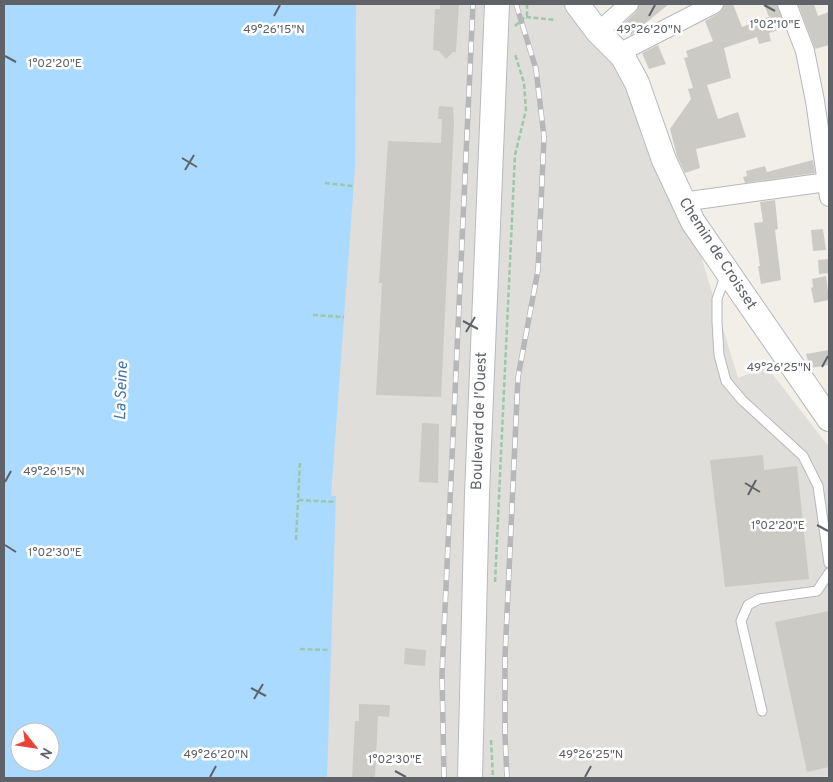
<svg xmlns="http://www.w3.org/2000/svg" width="833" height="782" font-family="Overpass,sans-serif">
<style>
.industrial{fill:#e0deda}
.water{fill:#aadaff;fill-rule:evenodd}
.building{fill:#cccac5}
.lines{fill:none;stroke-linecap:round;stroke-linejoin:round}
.lane-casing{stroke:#b5b8bc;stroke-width:11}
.street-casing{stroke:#b5b8bc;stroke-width:20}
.secondary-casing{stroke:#b6babf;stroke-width:26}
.path{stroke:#9cc7a9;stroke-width:2.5;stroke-dasharray:5 2.5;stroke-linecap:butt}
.lane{stroke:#fff;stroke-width:9}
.street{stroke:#fff;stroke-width:18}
.secondary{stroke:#fff;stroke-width:24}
.rail-casing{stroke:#b6b7b8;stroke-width:5.5}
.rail{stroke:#fff;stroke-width:4;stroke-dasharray:11;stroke-linecap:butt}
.ticks{fill:none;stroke:#5f6368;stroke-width:2}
.labels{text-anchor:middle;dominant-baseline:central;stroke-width:5;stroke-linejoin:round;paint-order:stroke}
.street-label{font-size:15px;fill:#5f6368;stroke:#fff}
.water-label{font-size:16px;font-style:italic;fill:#4174aa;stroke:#fff}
.ticks-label{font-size:12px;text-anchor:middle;fill:#5f6368;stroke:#fff;stroke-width:5;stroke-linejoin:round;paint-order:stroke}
</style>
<rect width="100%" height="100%" fill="#f1efe8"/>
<path class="industrial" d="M313,4H585L664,134L738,378L767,367L829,447V778H288Z"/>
<path class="water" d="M4,4H356L355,168L331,496H336L327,778H4ZM20,732H50V762H20Z"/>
<path class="building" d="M440,4H459L456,52H453L446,59L439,51L433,50L435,9H440Z
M639,4H669L631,35L624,23L636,12Z
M725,4H733L742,27L769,17L764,4H777L785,28L769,33L771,41L759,44L757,37L724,48L731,78L707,85L718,119L738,112L746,137L696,149L700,168L685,173L677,156L670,129L691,99L688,89L693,88L684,58L688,57L686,51L713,41L705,21L719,13Z
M798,4H814L818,16L829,12V45L815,49Z
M658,45L666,64L649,69L642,53Z
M439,106L453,107L454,123L441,397L376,395L382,283H379L388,141L441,143L442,119H438Z
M813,160L815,173L745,183L743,177L747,176L746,171L765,166L767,172Z
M775,200L778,229L775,230L781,280L761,284L758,266H760L754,223L763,222L760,202Z
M823,229L826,250L813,251L811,230Z
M829,259V273L819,274L818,260Z
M826,276L829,300L814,303L811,288L813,287L812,279Z
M829,350V365L810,368L806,354Z
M422,423L439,424L438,483L419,482Z
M763,455L764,470L797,466L809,579L725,587L710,460Z
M829,611V767L807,772L775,622Z
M405,648L426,650L425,666L404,664Z
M359,704L390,705L389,717L378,716L375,778H352L355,721H359Z"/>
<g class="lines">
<g class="lane-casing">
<path id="lane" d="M726,274L717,299V322L719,355L726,381L742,400L803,456L818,486L829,563
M762,711L741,621L748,605L759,599L817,591L829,573"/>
</g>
<g class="street-casing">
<path id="street" d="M787,4L805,51L815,101L829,197
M598,32L629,4
M619,53L714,4
M682,202L827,182"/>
</g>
<g class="secondary-casing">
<path id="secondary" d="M577,4L598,32L623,57L637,83L664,160L693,222L829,419
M470,778L477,494L497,4"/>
</g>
<path class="path" d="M526,17L556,20
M515,26L527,15V4
M325,183L353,186
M313,315L344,317
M300,463L298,500L336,502
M296,540L298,500
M495,582L515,155L526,110L524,83L515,54
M300,649L330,650
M491,740L493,778"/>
<use href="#lane" class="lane"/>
<use href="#street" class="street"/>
<use href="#secondary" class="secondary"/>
<g class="rail-casing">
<path id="rail" d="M444,778L442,674L473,4
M507,778L505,735V657L518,377L538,270L544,137L536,69L516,4"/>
</g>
<use href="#rail" class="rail"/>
</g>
<path class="ticks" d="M764,5L775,11M274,16L280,5M649,16L655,5M5,56L16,62M182,158L197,167M185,170L194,155M463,321L478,329M466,332L475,317M822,367L828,356M5,482L11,471M745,483L760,492M748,495L756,480M817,525L828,531M5,545L16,552M251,688L266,696M254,699L263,684M395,771L406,777M210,777L216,766M585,777L591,766"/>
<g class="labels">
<g class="street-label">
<text transform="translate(717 254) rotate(57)">Chemin de Croisset</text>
<text transform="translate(480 421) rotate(-88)">Boulevard de l'Ouest</text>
</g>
<g class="water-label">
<text transform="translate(122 391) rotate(-88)">La Seine</text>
</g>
</g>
<g class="ticks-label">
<text x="775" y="28">1°02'10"E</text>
<text x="274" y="33">49°26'15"N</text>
<text x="649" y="33">49°26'20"N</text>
<text x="55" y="67">1°02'20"E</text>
<text x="779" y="371">49°26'25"N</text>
<text x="54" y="475">49°26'15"N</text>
<text x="778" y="529">1°02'20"E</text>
<text x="55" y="556">1°02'30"E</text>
<text x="216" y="758">49°26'20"N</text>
<text x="591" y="758">49°26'25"N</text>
<text x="395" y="763">1°02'30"E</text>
</g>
<rect width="833" height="782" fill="none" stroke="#5f6368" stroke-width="10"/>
<g transform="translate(35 747) rotate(120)"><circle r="24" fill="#ffffff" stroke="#bfc1c3"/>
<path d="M0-4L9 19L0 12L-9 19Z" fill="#ea4335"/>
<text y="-8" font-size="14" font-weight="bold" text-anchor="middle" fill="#5f6368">N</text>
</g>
</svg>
